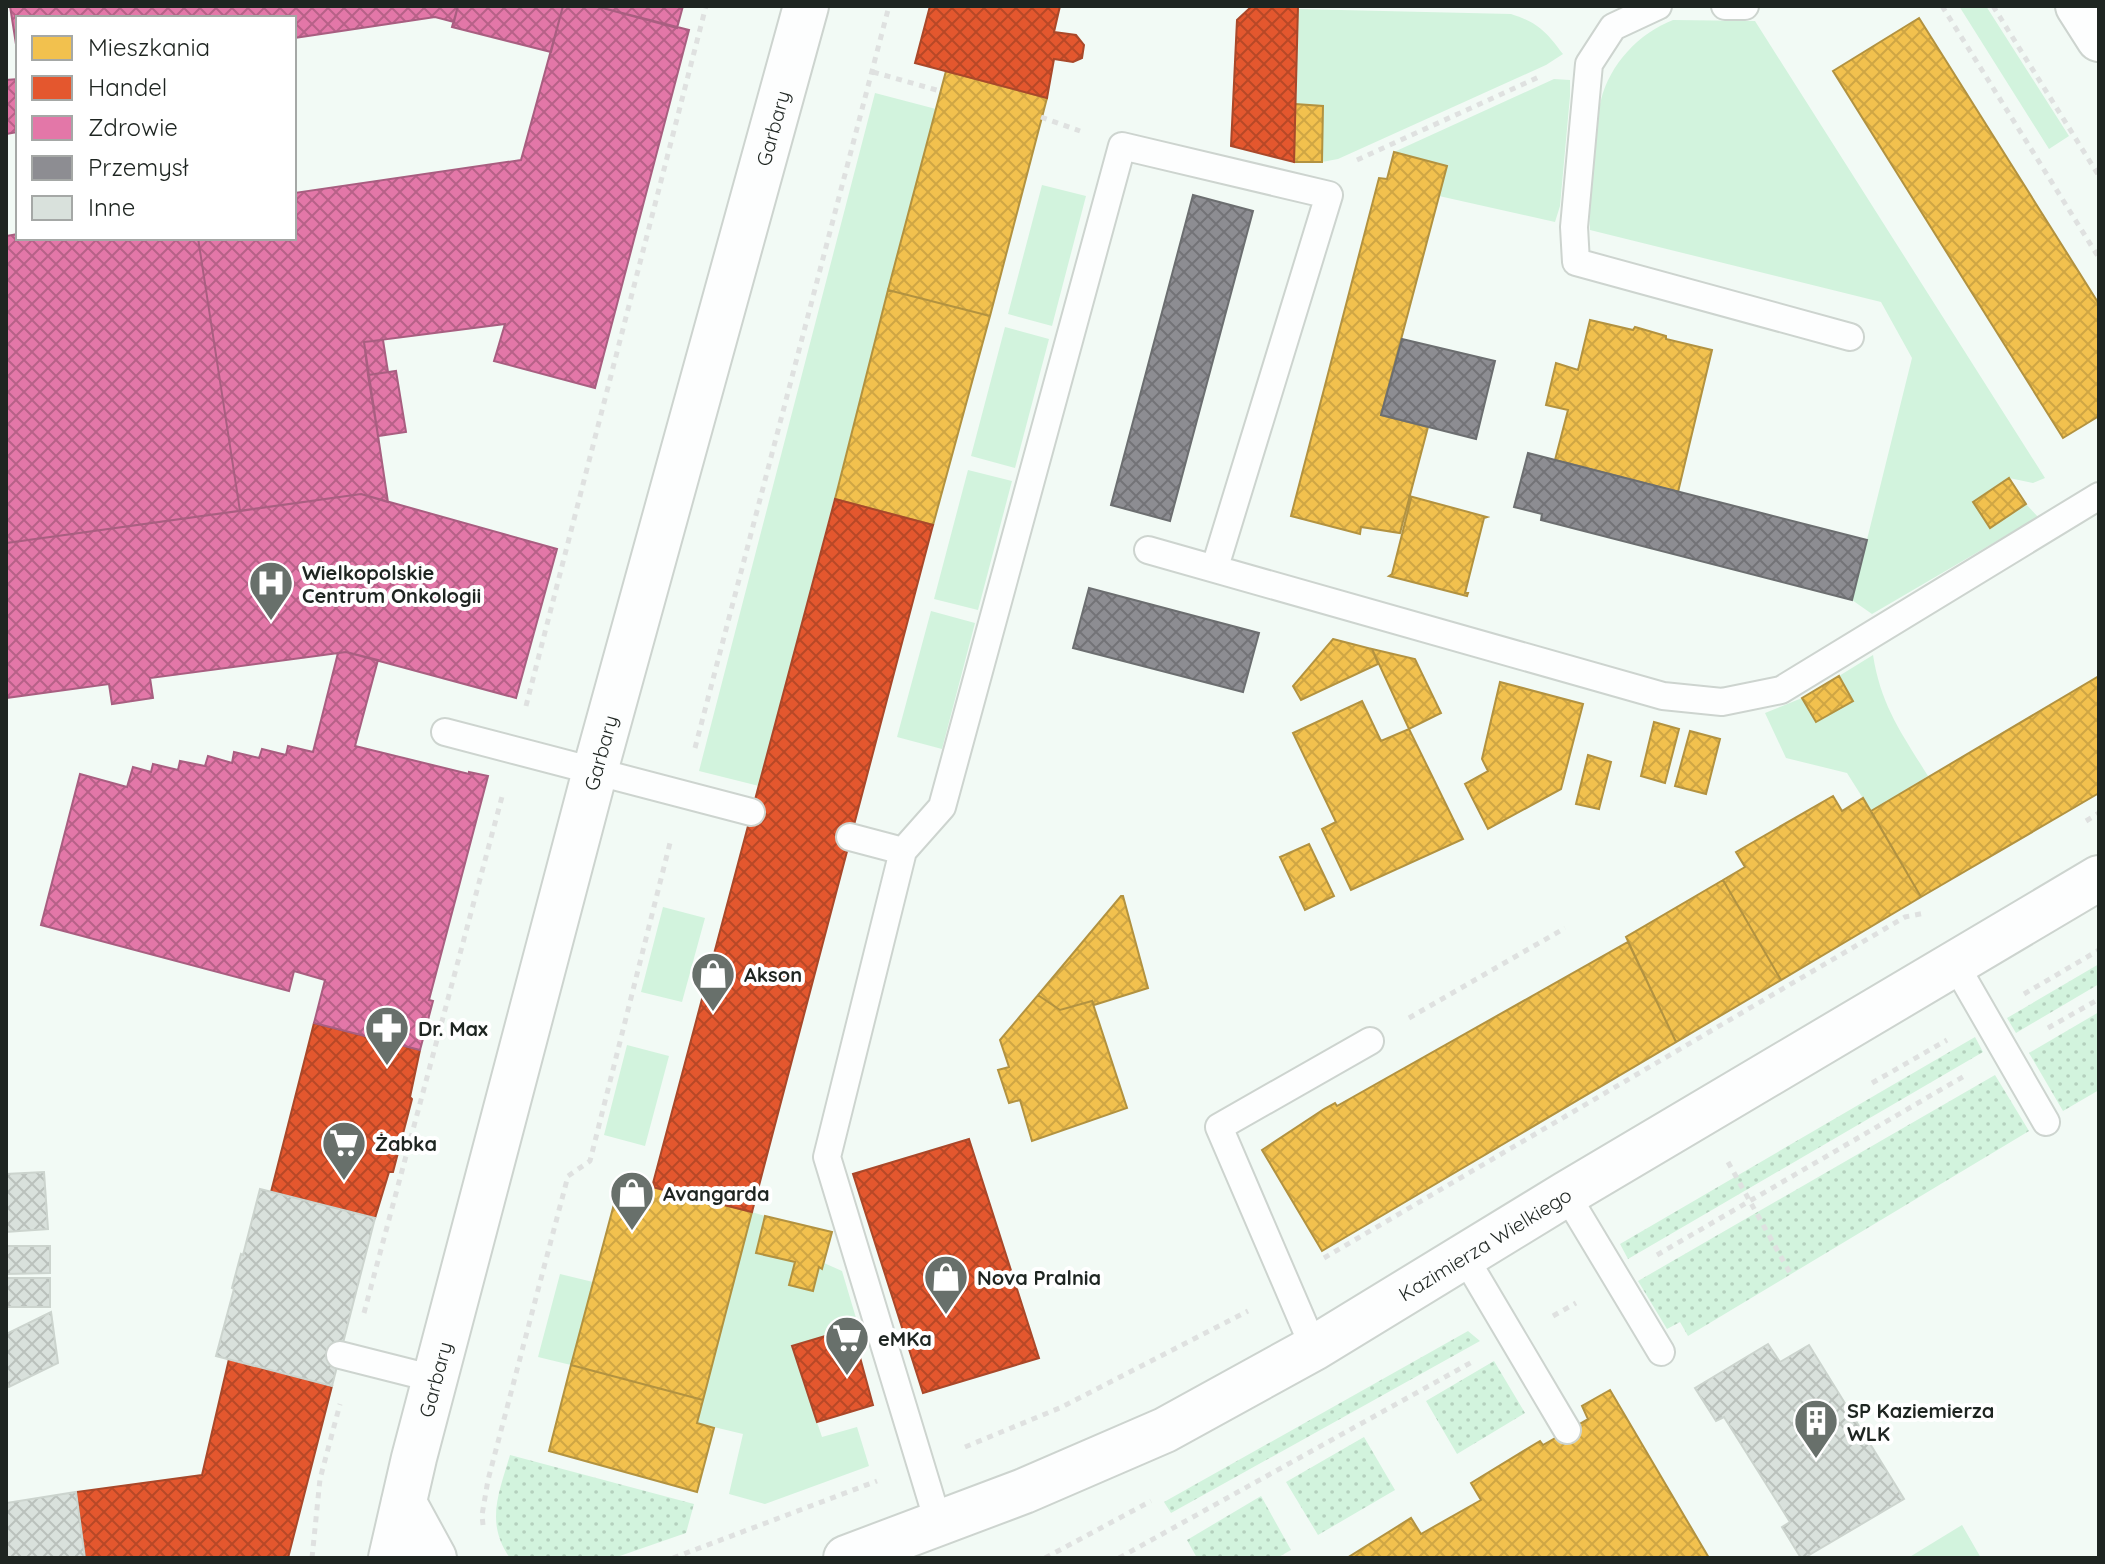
<svg xmlns="http://www.w3.org/2000/svg" width="2105" height="1564" font-family="Quicksand,sans-serif">
<style>
.green{fill:#d2f3dd}
.garden{fill:url(#garden-dots)}
.homes{fill:url(#homes-cross-hatch);stroke:#b29240;stroke-width:2}
.shops{fill:url(#shops-cross-hatch);stroke:#a9482a;stroke-width:2}
.health{fill:url(#health-cross-hatch);stroke:#a85e80;stroke-width:2}
.industry{fill:url(#industry-cross-hatch);stroke:#6c6e70;stroke-width:2}
.building{fill:url(#building-cross-hatch);stroke:#ccd4ce;stroke-width:2}
.lines{fill:none;stroke-linecap:round;stroke-linejoin:round}
.service-casing{stroke:#cdd4cf;stroke-width:30}
.minor-casing{stroke:#cdd4cf;stroke-width:48}
.tertiary-casing{stroke:#cdd4cf;stroke-width:48}
.path{stroke:#dfe1e0;stroke-width:5;stroke-dasharray:6 6;stroke-linecap:butt}
.service{stroke:#fdfefe;stroke-width:26}
.minor{stroke:#fdfefe;stroke-width:44}
.tertiary{stroke:#fdfefe;stroke-width:44}
.labels{text-anchor:middle;dominant-baseline:central;stroke-width:8;stroke-linejoin:round;paint-order:stroke}
.street-label{font-size:20px;fill:#1e2521;stroke:#fff}
.poi-label{font-size:20px;font-weight:bold;fill:#1e2521;stroke:#fff;text-anchor:start}
</style>
<defs>
<pattern id="garden-dots" width="8" height="8" patternUnits="userSpaceOnUse" patternTransform="scale(2)"><rect width="8" height="8" fill="#d2f3dd"/><path d="M2 2h.1M6 6h.1" fill="none" stroke="#b4d0bd" stroke-width="1.8" stroke-linecap="round"/></pattern>
<pattern id="homes-cross-hatch" width="8" height="8" patternUnits="userSpaceOnUse" patternTransform="scale(2)"><rect width="8" height="8" fill="#f2c14e"/><path d="M0 0l8 8M0 8l8-8" fill="none" stroke="#cfa644"/></pattern>
<pattern id="shops-cross-hatch" width="8" height="8" patternUnits="userSpaceOnUse" patternTransform="scale(2)"><rect width="8" height="8" fill="#e4572e"/><path d="M0 0l8 8M0 8l8-8" fill="none" stroke="#b84827"/></pattern>
<pattern id="health-cross-hatch" width="8" height="8" patternUnits="userSpaceOnUse" patternTransform="scale(2)"><rect width="8" height="8" fill="#e377a8"/><path d="M0 0l8 8M0 8l8-8" fill="none" stroke="#b76188"/></pattern>
<pattern id="industry-cross-hatch" width="8" height="8" patternUnits="userSpaceOnUse" patternTransform="scale(2)"><rect width="8" height="8" fill="#8d8d92"/><path d="M0 0l8 8M0 8l8-8" fill="none" stroke="#737377"/></pattern>
<pattern id="building-cross-hatch" width="8" height="8" patternUnits="userSpaceOnUse" patternTransform="scale(2)"><rect width="8" height="8" fill="#d9e1dc"/><path d="M0 0l8 8M0 8l8-8" fill="none" stroke="#bac1bc"/></pattern>
</defs>
<rect width="100%" height="100%" fill="#f2faf5"/>
<path class="green" d="M1959,6H1986L2069,136L2049,149Z
M1298,9L1511,14C1539,23 1546,32 1563,54L1546,65L1338,159L1322,162L1323,106L1295,104Z
M1673,20L1755,21L2045,478L2033,483L2009,478L1973,501L1990,528L2026,504L2038,517L1872,614L1852,600L1912,358L1881,302L1590,230C1588,205 1592,181 1595,156C1597,138 1596,118 1601,100C1610,64 1639,33 1673,20Z
M1554,79L1570,80V96L1560,206L1555,222L1439,196L1394,152Z
M875,93L936,109L759,786L699,771Z
M1042,185L1086,196L1052,326L1008,314Z
M1005,327L1049,339L1015,468L971,456Z
M968,470L1012,481L978,610L934,599Z
M931,611L975,623L942,749L897,737Z
M1873,655C1881,706 1902,734 1928,776L1871,811L1847,773L1786,758L1765,713L1802,698L1816,722L1853,701L1839,676Z
M663,907L705,918L682,1002L641,992Z
M627,1045L669,1056L645,1146L604,1135Z
M752,1212L765,1216L756,1253L795,1262L813,1291L819,1267L822,1268L824,1263L842,1271L856,1318L852,1328L792,1347L822,1437L857,1427L869,1466L765,1504L729,1494L743,1434L697,1423Z
M560,1274L593,1282L571,1365L538,1357Z
M1962,1525L1981,1558H1908Z"/>
<path class="garden" d="M2099,964V984L2016,1033L2007,1018Z
M2099,1012V1090L2063,1111L2029,1053Z
M1975,1037L1983,1052L1628,1259L1620,1244Z
M1995,1075L2029,1131L1688,1336L1680,1322L1667,1329L1638,1281Z
M1468,1331L1480,1341L1171,1513L1164,1502Z
M1494,1361L1525,1413L1457,1454L1426,1401Z
M1364,1437L1395,1490L1318,1535L1286,1482Z
M510,1455L694,1504L686,1533L614,1558H510C485,1523 499,1493 510,1455Z
M1261,1496L1291,1550L1277,1558H1197L1187,1540Z"/>
<path class="homes" d="M1919,18L2099,304V416L2063,438L1833,71Z
M946,71L1047,98L990,316L888,290Z
M1295,104L1323,106L1322,162H1294Z
M1394,152L1447,166L1381,415L1428,427L1400,533L1361,527L1360,534L1291,516L1379,178L1387,179Z
M888,290L990,316L933,525L835,499Z
M1590,320L1633,330L1635,327L1666,336V339L1712,350L1678,492L1555,460L1568,410L1546,405L1556,363L1578,370Z
M2009,478L2026,504L1990,528L1973,502Z
M1409,496L1487,517L1484,518L1465,593H1468L1467,596L1389,576L1392,574L1411,499Z
M1333,639L1372,649L1378,664L1301,700L1293,686Z
M1372,649L1415,659L1441,713L1409,729Z
M1839,676L1853,701L1816,722L1802,698Z
M2099,676V793L1921,897L1871,811Z
M1500,682L1583,704L1561,789L1488,829L1465,784L1488,771L1482,759Z
M1362,701L1381,741L1409,729L1463,839L1351,890L1322,829L1336,822L1293,733Z
M1654,722L1679,729L1665,783L1641,776Z
M1690,731L1720,739L1706,794L1675,786Z
M1588,755L1611,762L1599,809L1576,804Z
M1833,796L1842,811L1863,798L1921,897L1781,980L1723,880L1745,867L1736,852Z
M1309,844L1334,896L1305,910L1280,857Z
M1723,880L1781,980L1676,1042L1626,937Z
M1121,896H1123L1148,988L1094,1005L1092,1001L1060,1010L1038,995Z
M1628,942L1676,1042L1322,1251L1262,1150L1324,1109L1335,1103L1337,1106Z
M1038,995L1060,1010L1092,1001L1127,1108L1032,1141L1020,1100L1009,1103L998,1070L1009,1067L1000,1040Z
M621,1178L752,1212L703,1400L571,1365Z
M765,1216L832,1232L822,1269L819,1267L813,1291L789,1285L795,1262L756,1253Z
M571,1365L703,1400L697,1423L714,1428L697,1492L549,1451Z
M1610,1390L1709,1558H1347L1411,1518L1421,1534L1481,1500L1471,1483L1540,1441L1543,1445L1588,1419L1582,1406Z"/>
<path class="shops" d="M930,6H1060L1054,32L1076,35L1084,45L1082,58L1073,62L1054,59L1047,98L915,63Z
M1252,6H1298L1294,162L1231,146L1237,20Z
M835,499L933,525L752,1212L652,1187Z
M314,1023L420,1050L410,1097L412,1099L393,1172H389L375,1218L271,1192Z
M969,1139L1039,1358L923,1393L853,1174Z
M852,1328L873,1405L817,1422L792,1346Z
M229,1359L332,1386L288,1558H85L76,1492L202,1475Z"/>
<path class="health" d="M10,6H458L454,22L435,17L294,38V18H18V57Z
M458,6H563L551,52L452,27Z
M563,6H595L689,30L595,388L494,361L505,324L364,342L388,502L361,494L240,511L198,238H294V193L521,160Z
M595,6H683L677,28Z
M18,79V132L6,134V80Z
M18,234V238H198L240,511L6,543V236Z
M383,340L388,372L368,375L364,342Z
M396,371L406,432L378,436L368,375Z
M361,494L557,549L516,698L346,652L150,678L153,698L112,704L109,684L6,698V543Z
M346,652L378,660L355,746L469,774V772L488,776L429,1000L433,1001L420,1050L314,1023L325,980L294,971L289,991L41,925L80,774L127,787L133,767L151,772L153,764L178,770L180,761L205,766L208,756L232,763L234,752L259,758L262,749L286,755L288,746L313,752L338,653Z"/>
<path class="industry" d="M1193,195L1253,211L1170,521L1111,505Z
M1402,339L1495,361L1476,439L1381,415Z
M1528,453L1867,540L1852,600L1541,520L1542,514L1514,507Z
M1089,588L1259,633L1243,692L1073,648Z"/>
<path class="building" d="M44,1172L48,1229L6,1232V1174Z
M260,1189L375,1218L332,1386L216,1356L234,1289L232,1288L241,1254L243,1255Z
M6,1246H50V1273L6,1274Z
M6,1278H50V1307H6Z
M51,1312L58,1363L9,1387L6,1380V1334Z
M1768,1344L1780,1362L1809,1345L1904,1499L1804,1558H1801L1782,1527L1790,1522L1724,1417L1716,1421L1695,1388Z
M76,1492L85,1558H6V1503Z"/>
<g class="lines">
<g class="service-casing">
<path id="service" d="M1658,6L1613,27L1589,64L1574,227L1576,262L1850,337
M1725,6H1745
M1148,550L1663,696L1722,702L1781,690L2099,496
M445,732L751,812
M850,837L903,851
M1955,964L2046,1122
M1566,1194L1661,1352
M1464,1256L1567,1430
M1314,1348L1219,1127L1370,1041
M340,1355L435,1379
M939,1525L827,1157L903,851L942,807L1122,146L1329,195L1215,567"/>
</g>
<g class="minor-casing">
<path id="minor" d="M2078,6L2099,39"/>
</g>
<g class="tertiary-casing">
<g id="tertiary">
<path d="M404,1503L434,1558"/>
<path id="s1" d="M391,1558L414,1458L595,771L806,6"/>
<path id="s2" d="M846,1558L1024,1491L1165,1430L1314,1348L1566,1194L2099,878"/>
</g>
</g>
<path class="path" d="M1942,6L2099,258
M1993,6L2099,176
M873,72L940,91
M1041,117L1080,131
M1357,160L1541,76
M526,706L706,6
M695,748L889,6
M2086,821L2099,813
M2024,994L2099,950
M1409,1018L1565,928
M2048,1028L2099,999
M1872,1083L1947,1040
M1728,1162L1790,1273
M1657,1255L1966,1075
M1324,1258L1905,917L1925,913
M364,1313L503,793
M1553,1316L1576,1303
M965,1447L1062,1407L1248,1311
M483,1525L482,1515L488,1480L568,1176L590,1161L671,839
M312,1558L320,1479L340,1404
M673,1558L877,1481
M1045,1558L1151,1501
M1119,1558L1472,1362"/>
<use href="#service" class="service"/>
<use href="#minor" class="minor"/>
<use href="#tertiary" class="tertiary"/>
</g>
<defs>
<g id="hospital-pin" transform="scale(2.3)"><path d="M0 17L-7.5 6A9.5 9.5 0 1 1 7.5 6Z" fill="#68706b" stroke="#fff"/><path d="M-5-5h3v3.5h4V-5h3V5h-3V1.5h-4V5h-3Z" fill="#fff"/></g>
<g id="shop-pin" transform="scale(2.3)"><path d="M0 17L-7.5 6A9.5 9.5 0 1 1 7.5 6Z" fill="#68706b" stroke="#fff"/><path d="M-5-2.5h2.3a2.7 3.5 0 0 1 5.4 0H5L5.5 6h-11ZM-1.5-2.5h3a1.5 2.3 0 0 0-3 0Z" fill="#fff"/></g>
<g id="pharmacy-pin" transform="scale(2.3)"><path d="M0 17L-7.5 6A9.5 9.5 0 1 1 7.5 6Z" fill="#68706b" stroke="#fff"/><path d="M-2-6h4v4h4v4h-4v4h-4v-4h-4v-4h4Z" fill="#fff"/></g>
<g id="supermarket-pin" transform="scale(2.3)"><path d="M0 17L-7.5 6A9.5 9.5 0 1 1 7.5 6Z" fill="#68706b" stroke="#fff"/><path d="M-6-5.5h2.5l.6 2H6L4.5 2H-2.5L-4.4-4H-6ZM-1.5 3.2a1.3 1.3 0 1 0 .1 0ZM3 3.2a1.3 1.3 0 1 0 .1 0Z" fill="#fff"/></g>
<g id="building-pin" transform="scale(2.3)"><path d="M0 17L-7.5 6A9.5 9.5 0 1 1 7.5 6Z" fill="#68706b" stroke="#fff"/><path d="M-4-6H4V6H1V3H-1V6H-4ZM-2.5-4.3h1.7v1.8h-1.7ZM.8-4.3h1.7v1.8H.8ZM-2.5-1h1.7V.8h-1.7ZM.8-1h1.7V.8H.8Z" fill="#fff"/></g>
</defs>
<g fill-rule="evenodd">
<use href="#hospital-pin" x="271" y="583"/>
<use href="#shop-pin" x="713" y="974"/>
<use href="#pharmacy-pin" x="387" y="1028"/>
<use href="#supermarket-pin" x="344" y="1143"/>
<use href="#shop-pin" x="632" y="1193"/>
<use href="#shop-pin" x="946" y="1277"/>
<use href="#supermarket-pin" x="847" y="1338"/>
<use href="#building-pin" x="1816" y="1421"/>
</g>
<g class="labels">
<g class="street-label">
<text stroke="none"><textPath href="#s1" startOffset="1480">Garbary</textPath></text>
<text stroke="none"><textPath href="#s1" startOffset="832">Garbary</textPath></text>
<text stroke="none"><textPath href="#s2" startOffset="714">Kazimierza Wielkiego</textPath></text>
<text stroke="none"><textPath href="#s1" startOffset="184">Garbary</textPath></text>
</g>
<g class="poi-label">
<text x="302" y="572">Wielkopolskie<tspan x="302" dy="23">Centrum Onkologii</tspan></text>
<text x="744" y="974">Akson</text>
<text x="418" y="1028">Dr. Max</text>
<text x="375" y="1143">Żabka</text>
<text x="663" y="1193">Avangarda</text>
<text x="977" y="1277">Nova Pralnia</text>
<text x="878" y="1338">eMKa</text>
<text x="1847" y="1410">SP Kaziemierza<tspan x="1847" dy="23">WLK</tspan></text>
</g>
</g>
<rect width="2105" height="1564" fill="none" stroke="#1e2521" stroke-width="16"/>
<rect x="16" y="16" width="280" height="224" fill="#ffffff" stroke="#a5a8a6" stroke-width="2"/>
<rect x="32" y="36" width="40" height="24" fill="#f2c14e" stroke="#a5a8a6" stroke-width="2"/>
<text x="88" y="56" font-size="24" fill="#1e2521">Mieszkania</text>
<rect x="32" y="76" width="40" height="24" fill="#e4572e" stroke="#a5a8a6" stroke-width="2"/>
<text x="88" y="96" font-size="24" fill="#1e2521">Handel</text>
<rect x="32" y="116" width="40" height="24" fill="#e377a8" stroke="#a5a8a6" stroke-width="2"/>
<text x="88" y="136" font-size="24" fill="#1e2521">Zdrowie</text>
<rect x="32" y="156" width="40" height="24" fill="#8d8d92" stroke="#a5a8a6" stroke-width="2"/>
<text x="88" y="176" font-size="24" fill="#1e2521">Przemysł</text>
<rect x="32" y="196" width="40" height="24" fill="#d9e1dc" stroke="#a5a8a6" stroke-width="2"/>
<text x="88" y="216" font-size="24" fill="#1e2521">Inne</text>
</svg>
